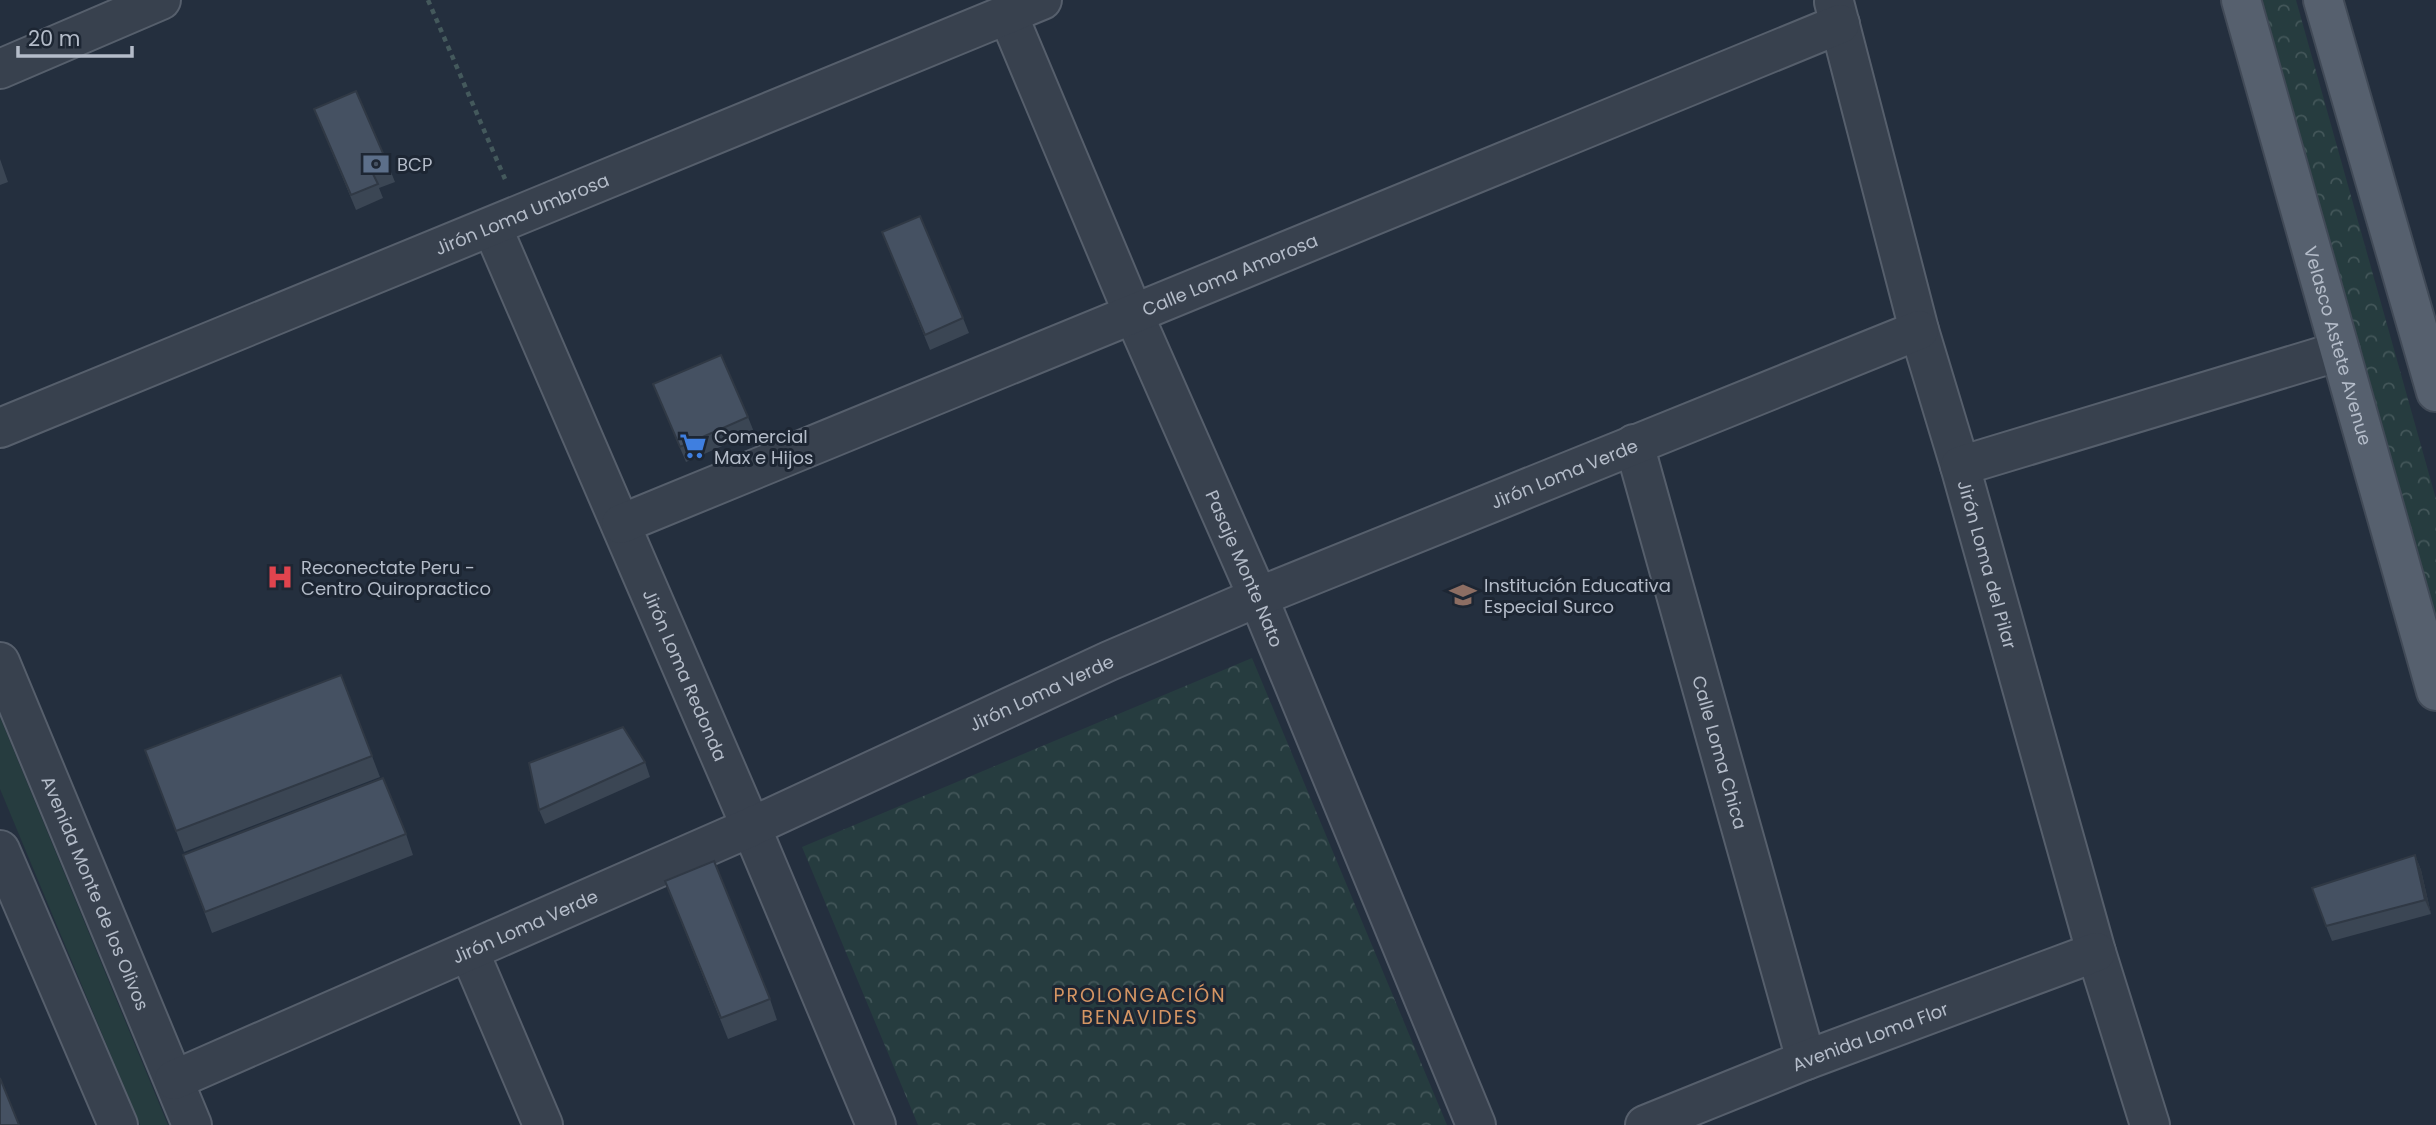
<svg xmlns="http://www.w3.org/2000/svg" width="2436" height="1125" font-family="Poppins,sans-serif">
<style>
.green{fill:#263c3f}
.park{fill:url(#park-crowns)}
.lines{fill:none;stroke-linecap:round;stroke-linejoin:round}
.minor-casing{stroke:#565f6c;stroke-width:42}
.major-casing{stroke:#414a57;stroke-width:42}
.path{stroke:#44595c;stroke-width:4.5;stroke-dasharray:5 5;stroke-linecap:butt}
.minor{stroke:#38414e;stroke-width:38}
.major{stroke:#56606e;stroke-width:38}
.wall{fill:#3b4654}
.shaded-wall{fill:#303945}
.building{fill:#455162;stroke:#303945;stroke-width:2}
.labels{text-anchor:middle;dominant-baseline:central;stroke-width:6;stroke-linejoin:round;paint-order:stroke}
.poi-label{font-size:18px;fill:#b4bcc9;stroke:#1d2633;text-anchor:start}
.street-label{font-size:18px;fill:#b4bcc9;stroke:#1d2633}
.neighbourhood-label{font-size:19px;letter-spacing:2px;fill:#d59563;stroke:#1d2633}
</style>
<defs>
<pattern id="park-crowns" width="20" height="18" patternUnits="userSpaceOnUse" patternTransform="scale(1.75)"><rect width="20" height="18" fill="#263c3f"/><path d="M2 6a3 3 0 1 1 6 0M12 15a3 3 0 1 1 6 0" fill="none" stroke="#435659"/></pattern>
</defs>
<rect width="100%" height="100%" fill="#242f3e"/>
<path class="green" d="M0,717L168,1125H140L0,789Z"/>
<path class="park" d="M2261,0H2296L2436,499V620Z
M1252,658L1447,1125H918L802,847Z"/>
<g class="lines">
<g class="minor-casing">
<g id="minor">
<path id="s1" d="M1834,2L1919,330L1960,466L2096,952L2150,1125"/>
<path id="s2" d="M1008,15L1133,313L1258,597L1476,1125"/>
<path d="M0,69L161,0"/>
<path id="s3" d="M492,227L751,827L876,1125"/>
<path id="s4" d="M0,428L1042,0"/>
<path id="s5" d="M1634,444L1806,1060"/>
<path d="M1960,466L2340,351"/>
<path id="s6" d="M621,524L1840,24"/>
<path id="s7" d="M0,662L192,1125"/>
<path d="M0,850L118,1125"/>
<path d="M469,951L543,1125"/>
<path id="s8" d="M174,1080L751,827L1109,661L1258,597L1919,330"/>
<path id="s9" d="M1645,1125L1806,1060L2096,952"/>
</g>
</g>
<g class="major-casing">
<g id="major">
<path id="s10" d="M2241,0L2436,691"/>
<path d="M2323,0L2436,392"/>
</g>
</g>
<path class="path" d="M428,0L505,179"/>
<use href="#minor" class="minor"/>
<use href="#major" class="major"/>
</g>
<path class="wall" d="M314,109L389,167L395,182L379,188L383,198L356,210Z
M0,159L8,182L0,185Z
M882,232L963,318L969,333L930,350Z
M653,384L748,417L754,432L686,462Z
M341,675L380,777L184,852L145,750Z
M645,762L650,777L545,824L539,810Z
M406,834L413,855L212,933L183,855Z
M2415,855L2421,870L2431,914L2332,941L2326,926Z
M665,881L770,999L777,1020L728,1039Z"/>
<path class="shaded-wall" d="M2415,855L2421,870L2431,914L2425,900Z"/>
<path class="building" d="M356,91L389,167L373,174L378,184L351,195L314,109Z
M920,216L963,318L925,335L882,232Z
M721,355L748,417L680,447L653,384Z
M341,675L372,756L176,831L145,750Z
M623,727L645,762L539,810L529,763Z
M383,778L406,834L205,912L183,855Z
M2415,855L2425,900L2326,926L2312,888Z
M714,861L770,999L721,1018L665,881Z
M0,1078L19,1125H0Z"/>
<defs>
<g id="bank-bare" transform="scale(2.1)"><path d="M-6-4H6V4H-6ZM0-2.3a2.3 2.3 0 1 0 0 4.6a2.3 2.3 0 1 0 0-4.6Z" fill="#5c6f8a" stroke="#1d2633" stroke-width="2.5" paint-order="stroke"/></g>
<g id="supermarket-bare" transform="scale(2.1)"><path d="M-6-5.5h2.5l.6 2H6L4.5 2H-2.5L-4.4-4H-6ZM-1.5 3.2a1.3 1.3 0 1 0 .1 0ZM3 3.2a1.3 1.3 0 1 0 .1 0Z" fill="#3f7fe0" stroke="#1d2633" stroke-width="2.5" paint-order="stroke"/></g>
<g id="hospital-bare" transform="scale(2.1)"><path d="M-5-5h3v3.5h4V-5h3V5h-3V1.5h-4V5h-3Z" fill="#e0444e" stroke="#1d2633" stroke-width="2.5" paint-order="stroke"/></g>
<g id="school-bare" transform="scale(2.1)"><path d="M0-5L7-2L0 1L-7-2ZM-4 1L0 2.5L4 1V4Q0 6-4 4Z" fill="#8d6e63" stroke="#1d2633" stroke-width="2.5" paint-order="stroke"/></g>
</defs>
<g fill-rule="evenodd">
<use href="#bank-bare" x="376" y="164"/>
<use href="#supermarket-bare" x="693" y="446"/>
<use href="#hospital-bare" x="280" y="577"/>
<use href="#school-bare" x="1463" y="595"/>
</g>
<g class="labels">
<g class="poi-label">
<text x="397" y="164">BCP</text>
<text x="714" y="436">Comercial<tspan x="714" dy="21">Max e Hijos</tspan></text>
<text x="301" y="567">Reconectate Peru -<tspan x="301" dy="21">Centro Quiropractico</tspan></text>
<text x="1484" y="585">Institución Educativa<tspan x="1484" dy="21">Especial Surco</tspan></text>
</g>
<g class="street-label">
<text stroke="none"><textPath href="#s4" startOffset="564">Jirón Loma Umbrosa</textPath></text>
<text stroke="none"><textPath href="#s6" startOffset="658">Calle Loma Amorosa</textPath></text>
<text stroke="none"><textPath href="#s10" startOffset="359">Velasco Astete Avenue</textPath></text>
<text stroke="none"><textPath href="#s8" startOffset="1517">Jirón Loma Verde</textPath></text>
<text stroke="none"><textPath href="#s1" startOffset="583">Jirón Loma del Pilar</textPath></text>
<text stroke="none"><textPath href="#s2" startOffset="602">Pasaje Monte Nato</textPath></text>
<text stroke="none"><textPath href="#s3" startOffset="488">Jirón Loma Redonda</textPath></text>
<text stroke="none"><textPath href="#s8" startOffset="950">Jirón Loma Verde</textPath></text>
<text stroke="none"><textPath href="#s5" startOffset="320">Calle Loma Chica</textPath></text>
<text stroke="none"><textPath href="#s7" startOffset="250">Avenida Monte de los Olivos</textPath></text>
<text stroke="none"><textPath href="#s8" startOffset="383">Jirón Loma Verde</textPath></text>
<text stroke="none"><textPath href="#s9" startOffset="242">Avenida Loma Flor</textPath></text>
</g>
<g class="neighbourhood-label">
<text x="1140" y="995">PROLONGACIÓN<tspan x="1140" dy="22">BENAVIDES</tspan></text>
</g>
</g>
<path d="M18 46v10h114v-10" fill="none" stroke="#b4bcc9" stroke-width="3.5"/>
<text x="28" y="46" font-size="21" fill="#b4bcc9" stroke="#1d2633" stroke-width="5" paint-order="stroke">20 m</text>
</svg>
